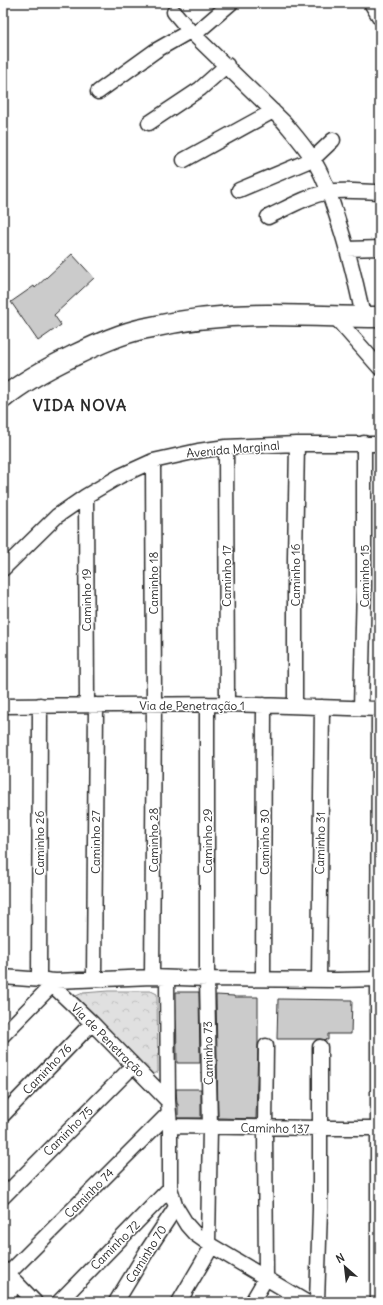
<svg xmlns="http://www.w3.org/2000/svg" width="383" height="1305" font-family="Delius,sans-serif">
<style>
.park{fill:url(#park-crowns);stroke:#868686}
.building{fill:#cbcbcb;stroke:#2b2b2b}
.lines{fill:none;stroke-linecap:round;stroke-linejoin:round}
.street-casing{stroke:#2b2b2b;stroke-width:17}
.secondary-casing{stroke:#2b2b2b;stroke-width:23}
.street{stroke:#fff;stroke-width:14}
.secondary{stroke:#fff;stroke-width:20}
.labels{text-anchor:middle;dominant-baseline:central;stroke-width:3;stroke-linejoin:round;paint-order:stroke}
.street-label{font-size:12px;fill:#2b2b2b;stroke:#fff}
.district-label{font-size:16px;font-weight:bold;letter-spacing:1px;fill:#2b2b2b;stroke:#fff}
</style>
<defs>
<pattern id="park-crowns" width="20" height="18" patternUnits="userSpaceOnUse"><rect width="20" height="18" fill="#e0e0e0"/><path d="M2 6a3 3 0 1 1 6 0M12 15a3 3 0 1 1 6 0" fill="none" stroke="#c0c0c0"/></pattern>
</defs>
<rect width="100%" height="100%" fill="#fff"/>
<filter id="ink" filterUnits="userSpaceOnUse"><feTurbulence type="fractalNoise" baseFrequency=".025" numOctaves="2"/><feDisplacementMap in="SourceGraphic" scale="8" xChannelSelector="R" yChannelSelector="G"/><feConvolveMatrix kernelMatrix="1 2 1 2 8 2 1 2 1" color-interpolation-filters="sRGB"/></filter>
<g filter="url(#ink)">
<path class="park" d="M108,991H151L157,994L158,1072L152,1075L77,1002L76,996L83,993Z"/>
<path class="building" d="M72,254L94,278L54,315L61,325L38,341L11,302L34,286L35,288Z
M176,992H199L200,1063H177Z
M216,995L234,996V997H258V1043L256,1119L218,1118Z
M278,999L352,1000L351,1034H328V1040L320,1039H277Z
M176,1089H201V1118H178V1104H177Z"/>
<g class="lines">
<g class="street-casing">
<path id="street" d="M371,3L380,18
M174,12L190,31L284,122C294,134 304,145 312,158C323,174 329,193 335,211C347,247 356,280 363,317
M195,34L231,3
M98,92L155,51L190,31
M149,123L200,89L227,65
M184,160L273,111
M239,190L313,159L333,140
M268,217C287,208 307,196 328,192C342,189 365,192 380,192
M347,249L380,248
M335,317L380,368
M226,447L227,704
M86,496L87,704
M3,569L57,516L86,496L120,476L153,461L198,451L226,447L297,444H380
M207,704V979L210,1127L208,1243
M295,705V558L297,444
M3,706L227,704L380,709
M361,708L364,586V443
M3,977L56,981L152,977L207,979L337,980L380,979
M152,977L154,704L153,461
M167,978L168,1101L170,1126V1188L176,1207L187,1225L195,1234L212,1246L306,1302
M94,979L96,705
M263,979L264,705
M39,980L40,705
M47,980L92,1023L168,1101
M319,980L322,707
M3,1035L52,985
M3,1115L92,1023
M170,1126L320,1128H380
M3,1197L133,1066
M3,1269L35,1302
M8,1274L169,1113
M7,1302L10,1293L12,1278
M59,1302L170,1188
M116,1302L147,1251L176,1207
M179,1302L212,1246
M252,1302L266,1278L265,1127L266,1046
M317,1302L320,1209V1047
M378,1302V979L379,709"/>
</g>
<g class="secondary-casing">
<path id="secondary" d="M3,398C24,381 48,368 73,356C96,345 121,333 147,328C186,319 228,315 268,315C305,315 343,317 380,317"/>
</g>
<use href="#street" class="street"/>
<use href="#secondary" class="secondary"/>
</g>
</g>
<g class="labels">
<g class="street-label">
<text transform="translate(233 449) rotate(-5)">Avenida Marginal</text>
<text transform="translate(295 575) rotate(-90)">Caminho 16</text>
<text transform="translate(226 576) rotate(-90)">Caminho 17</text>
<text transform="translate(364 576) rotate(-90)">Caminho 15</text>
<text transform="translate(153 583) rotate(-90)">Caminho 18</text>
<text transform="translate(86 600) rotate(-90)">Caminho 19</text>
<text x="192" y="705">Via de Penetração 1</text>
<text transform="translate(153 840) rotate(-90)">Caminho 28</text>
<text transform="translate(207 841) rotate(-90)">Caminho 29</text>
<text transform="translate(95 842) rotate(-90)">Caminho 27</text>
<text transform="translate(264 842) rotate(-90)">Caminho 30</text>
<text transform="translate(39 843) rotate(-90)">Caminho 26</text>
<text transform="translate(320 843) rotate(-89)">Caminho 31</text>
<text transform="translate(108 1040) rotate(45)">Via de Penetração</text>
<text transform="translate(208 1053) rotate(-91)">Caminho 73</text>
<text transform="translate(47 1069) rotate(-46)">Caminho 76</text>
<text transform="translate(275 1128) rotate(1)">Caminho 137</text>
<text transform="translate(68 1131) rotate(-45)">Caminho 75</text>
<text transform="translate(89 1193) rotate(-45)">Caminho 74</text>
<text transform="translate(115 1245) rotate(-45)">Caminho 72</text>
<text transform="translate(146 1254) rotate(-58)">Caminho 70</text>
</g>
<g class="district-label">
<text x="80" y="405">VIDA NOVA</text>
</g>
</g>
<rect width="383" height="1305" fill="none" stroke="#fff" stroke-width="16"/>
<rect x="8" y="8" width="367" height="1289" fill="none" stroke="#2b2b2b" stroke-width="1.5" filter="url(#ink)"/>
<g transform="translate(345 1267) rotate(332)" stroke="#ffffff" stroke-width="3" paint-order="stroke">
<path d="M0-3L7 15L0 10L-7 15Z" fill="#2b2b2b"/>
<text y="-6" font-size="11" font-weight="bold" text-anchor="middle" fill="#2b2b2b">N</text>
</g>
</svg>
